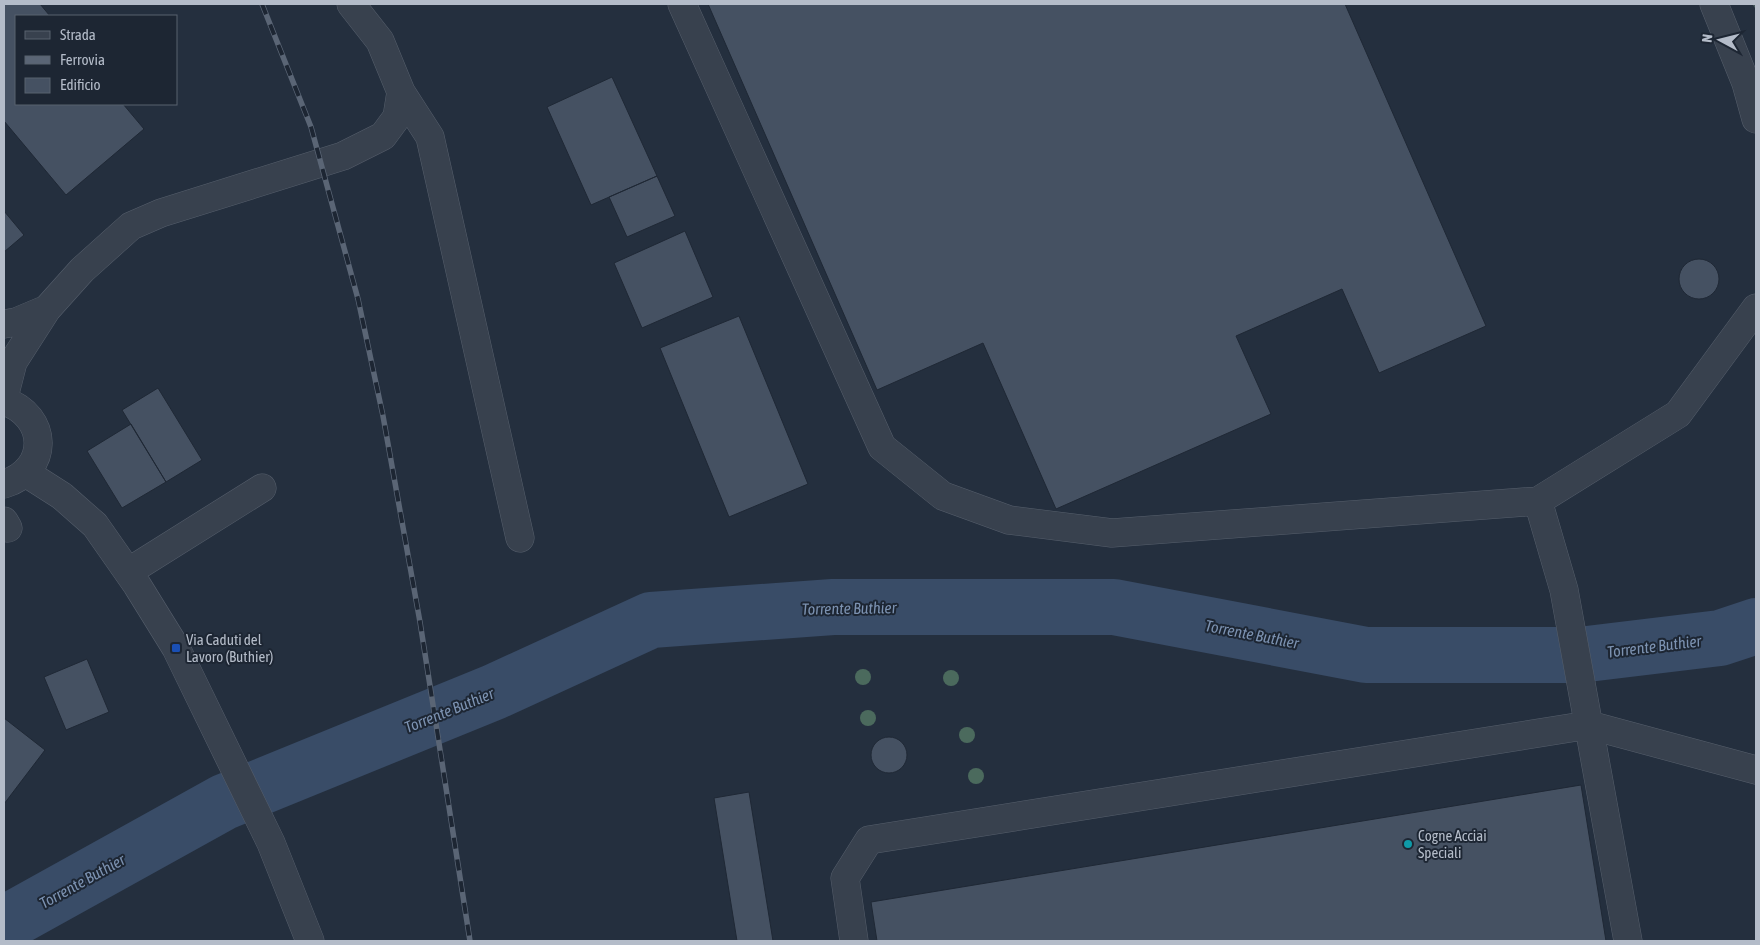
<svg xmlns="http://www.w3.org/2000/svg" width="1760" height="945" font-family="'Asap Condensed',sans-serif">
<style>
.lines{fill:none;stroke-linecap:round;stroke-linejoin:round}
.river{stroke:#394c67;stroke-width:56}
.building{fill:#455162;stroke:#1f2835}
.minor-casing{stroke:#565f6c;stroke-width:29}
.path{stroke:#44595c;stroke-width:3;stroke-dasharray:4 4;stroke-linecap:butt}
.minor{stroke:#38414e;stroke-width:28}
.rail-casing{stroke:#5a6575;stroke-width:5.5}
.rail{stroke:#1d2633;stroke-width:4;stroke-dasharray:11;stroke-linecap:butt}
.tree{fill:#4b6a5d}
.transit-dot{fill:#1a4fb4;stroke:#1d2633;stroke-width:2}
.culture-dot{fill:#0f9aa8;stroke:#1d2633;stroke-width:2}
.labels{text-anchor:middle;dominant-baseline:central;stroke-width:4;stroke-linejoin:round;paint-order:stroke}
.poi-label{font-size:15px;fill:#b4bcc9;stroke:#1d2633;text-anchor:start}
.water-label{font-size:16px;font-style:italic;fill:#7c92b1;stroke:#1d2633}
</style>
<rect width="100%" height="100%" fill="#242f3e"/>
<g class="lines">
<path class="river" d="M4,924L224,802L494,692L651,620L833,607H1114L1366,655H1579L1720,638L1756,626"/>
</g>
<path class="building" d="M4,4H40L50,16H16V104H123L144,129L66,195L4,121Z
M708,4H1345L1486,326L1379,373L1342,289L1236,336L1271,414L1056,509L983,343L877,390Z
M612,77L657,176L591,205L547,107Z
M657,176L675,216L627,237L609,197Z
M4,211L24,235L4,252Z
M685,231L713,297L642,328L614,263Z
M1679 279a20 20 0 1 1 40 0a20 20 0 1 1-40 0Z
M739,316L808,484L729,517L660,348Z
M158,388L202,460L166,482L122,410Z
M131,424L166,482L122,508L87,451Z
M87,659L109,712L66,730L44,677Z
M4,718L45,750L4,804Z
M871 755a18 18 0 1 1 36 0a18 18 0 1 1-36 0Z
M1581,785L1606,941H877L871,902Z
M749,792L773,941H737L714,798Z"/>
<g class="lines">
<g class="minor-casing">
<path id="minor" d="M682,4L882,447L943,496L1009,520L1112,533L1538,501L1564,590L1628,941
M1714,4L1746,83L1756,119
M401,92L430,137L520,538
M4,324L16,322L47,309
M4,397L13,362L47,309L82,270L131,226L161,213L343,156L383,136L397,117L401,92L380,41L351,4
M4,401C49,416 50,470 4,484
M26,473L62,496L95,525L137,585L176,648L271,843L310,941
M1538,501L1678,414L1756,308
M4,521L8,528
M128,572L262,488
M854,941L845,878L869,840L1589,725L1756,770"/>
</g>
<path class="path" d="M1754,4L1756,7"/>
<use href="#minor" class="minor"/>
<g class="rail-casing">
<path id="rail" d="M262,4L311,127L358,299L383,416L420,622L470,941"/>
</g>
<use href="#rail" class="rail"/>
</g>
<g class="tree">
<circle cx="863" cy="677" r="8"/>
<circle cx="951" cy="678" r="8"/>
<circle cx="868" cy="718" r="8"/>
<circle cx="967" cy="735" r="8"/>
<circle cx="976" cy="776" r="8"/>
</g>
<rect class="transit-dot" x="171" y="643" width="10" height="10" rx="2.5"/>
<circle class="culture-dot" cx="1408" cy="844" r="5"/>
<g class="labels">
<g class="poi-label">
<text x="186" y="639">Via Caduti del<tspan x="186" dy="17">Lavoro (Buthier)</tspan></text>
<text x="1418" y="835">Cogne Acciai<tspan x="1418" dy="17">Speciali</tspan></text>
</g>
<g class="water-label">
<text transform="translate(849 608) rotate(-1)">Torrente Buthier</text>
<text transform="translate(1252 634) rotate(11)">Torrente Buthier</text>
<text transform="translate(1654 646) rotate(-7)">Torrente Buthier</text>
<text transform="translate(449 710) rotate(-22)">Torrente Buthier</text>
<text transform="translate(82 881) rotate(-29)">Torrente Buthier</text>
</g>
</g>
<rect width="1760" height="945" fill="none" stroke="#b4bcc9" stroke-width="10"/>
<rect x="15" y="15" width="162" height="90" fill="#1d2633" stroke="#59626f"/>
<rect x="25" y="31" width="25" height="8" fill="#38414e" stroke="#59626f"/>
<text x="60" y="40" font-size="15" fill="#b4bcc9">Strada</text>
<rect x="25" y="56" width="25" height="8" fill="#5a6575" stroke="#59626f"/>
<text x="60" y="65" font-size="15" fill="#b4bcc9">Ferrovia</text>
<rect x="25" y="78" width="25" height="15" fill="#455162" stroke="#59626f"/>
<text x="60" y="90" font-size="15" fill="#b4bcc9">Edificio</text>
<g transform="translate(1720 40) rotate(277)" stroke="#1d2633" stroke-width="4" paint-order="stroke">
<path d="M0-4L9 19L0 12L-9 19Z" fill="#b4bcc9"/>
<text y="-8" font-size="14" font-weight="bold" text-anchor="middle" fill="#b4bcc9">N</text>
</g>
</svg>
